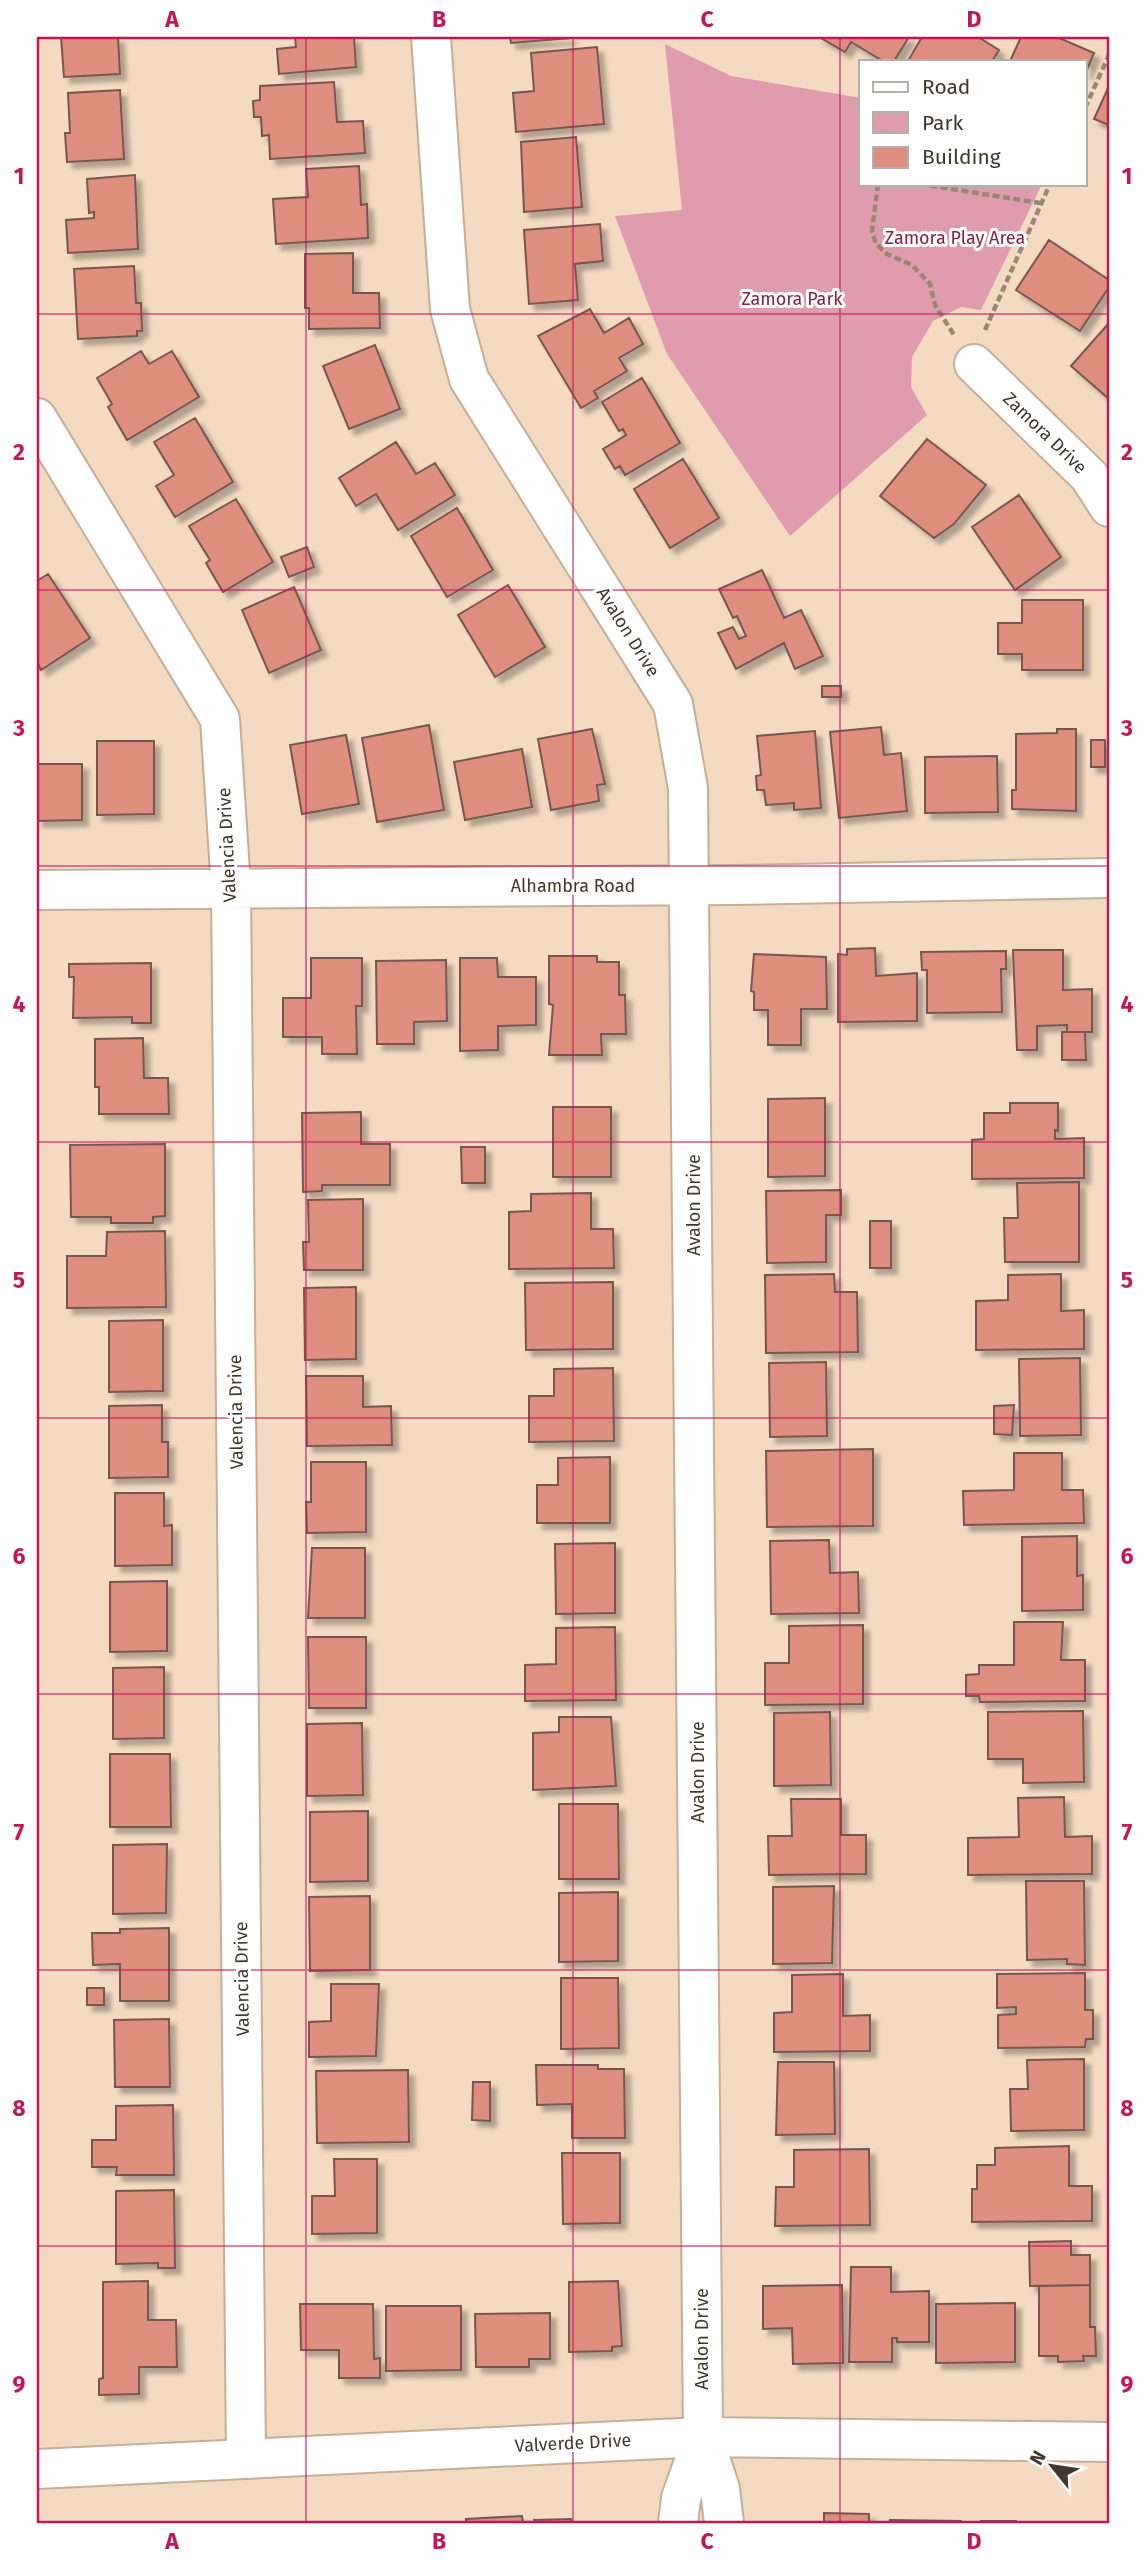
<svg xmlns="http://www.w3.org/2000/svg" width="1146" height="2560" font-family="'Fira Sans',sans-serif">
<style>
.green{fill:#df9cad}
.building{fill:#de8e7c;stroke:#765750;stroke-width:2;filter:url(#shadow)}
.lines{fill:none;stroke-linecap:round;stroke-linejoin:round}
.minor-casing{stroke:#c6ae97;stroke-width:42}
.path{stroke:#988775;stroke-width:4.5;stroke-dasharray:7 3.5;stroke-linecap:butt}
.minor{stroke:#fff;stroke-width:38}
.grid{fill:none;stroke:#c2185b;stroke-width:2;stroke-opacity:0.55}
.labels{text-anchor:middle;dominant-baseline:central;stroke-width:6;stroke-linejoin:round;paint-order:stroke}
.park-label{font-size:18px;fill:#812245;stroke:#fff}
.street-label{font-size:18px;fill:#41372d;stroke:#fff}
.neatline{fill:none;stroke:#c2185b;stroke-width:2.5}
.grid-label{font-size:23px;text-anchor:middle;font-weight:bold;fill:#c2185b}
</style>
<defs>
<filter id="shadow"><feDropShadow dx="6" dy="6" stdDeviation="2" flood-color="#0004"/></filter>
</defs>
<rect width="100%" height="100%" fill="#f3dac1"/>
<path class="green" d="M665,44L731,76L861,98V184H1042L981,310L961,307L933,321L912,357L911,387L927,415L790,536L667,354L615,216L682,210Z"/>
<path class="building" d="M61,37H118L120,74L64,77Z
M295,37H354L356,67L279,74L277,49L296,47Z
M510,37H571V38L511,43Z
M819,37H909L894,61H883L851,42L845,52Z
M922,37H978L999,50L992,61H908Z
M1021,37H1057L1094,53L1085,74V61H1010Z
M597,47L604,124L516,132L513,93L534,91L531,53Z
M334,82L337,122L363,121L365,153L270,159L269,135L262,136L261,117H254L253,101L260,100V86Z
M1109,86V125L1094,119Z
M120,90L124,159L67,162L65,133H70L68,93Z
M576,137L582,207L524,212L521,142Z
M359,166L361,205L367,204L368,238L276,244L273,199L308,197L306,169Z
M135,175L138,249L68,253L66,220L94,218V212L89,213L87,179Z
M600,224L603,261L575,264L578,300L529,304L524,230Z
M1049,240L1109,280V287L1080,331L1016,290Z
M353,253V293H379L380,328L309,329V308H305V254Z
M134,266L136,303H141L142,331H137V336L78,339L74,269Z
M590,309L604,333L629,318L643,344L619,358L627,371L594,391L598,398L581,408L538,336Z
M1109,323V399L1071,366Z
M375,345L400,409L349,429L323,366Z
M141,351L149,364L172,351L199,397L127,440L108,407L112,404L97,378Z
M642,378L680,443L625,475L620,466L615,469L603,449L626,435L623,429L619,431L602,402Z
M195,418L233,482L175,517L156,486L174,475L154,442Z
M927,439L986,485L954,524L934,538L880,496Z
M396,442L416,474L435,463L455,495L398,530L376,494L356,506L339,478Z
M683,459L719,518L670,548L634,489Z
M1019,495L1061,557L1015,590L972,527Z
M236,499L273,562L223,592L206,563L210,560L189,526Z
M457,508L493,570L447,597L411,536Z
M307,547L314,567L289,577L281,557Z
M762,570L784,618L801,610L823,656L795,669L784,643L736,669L718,633L733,627L739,639L746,636L737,616L733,618L719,589Z
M48,574L90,638L41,670L37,662V581Z
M508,585L545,647L495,677L458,615Z
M294,587L321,650L269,673L242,610Z
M1022,600H1083V670H1022V654H998V623H1022Z
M822,686H841V697H822Z
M429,725L444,810L377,822L362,738Z
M881,727L884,755L901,753L907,811L839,818L830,732Z
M592,729L605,784L597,785L599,801L551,810L538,739Z
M1057,729H1076V811L1012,809V790H1016V734L1057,733Z
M815,731L821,808L794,810V803L766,805L764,790H757L756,776L761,775L757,736Z
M346,735L359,804L302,814L290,745Z
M1091,740H1105V767H1091Z
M97,741H154V814L97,815Z
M522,749L532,807L465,820L454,762Z
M997,756L998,812L925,813V757Z
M37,764H82V820L37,821Z
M875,948L876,976L917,973V1021L838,1022V954L847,955V949Z
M1013,950H1063V990L1092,989V1032H1067V1025L1037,1026V1050H1017Z
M1006,951V969H1001L1002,1012L927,1013V970H922L921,952Z
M754,954L826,957L827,1009H801V1045H768V1010H754V992L751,991Z
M549,956H597V962H619V995H625L626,1034H601L602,1055H549L553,1005L549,1004Z
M311,958H362V1006H356L357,1054H322V1037H283V998H311Z
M460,958H497L498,977H536V1025L498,1026V1050L460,1051Z
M446,960L447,1021L414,1022V1044H377L376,961Z
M151,963V1023H132V1017L73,1018L74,977H69V964Z
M1062,1032H1085L1086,1060H1062Z
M143,1038L144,1078H168L169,1114H99V1087H95V1039Z
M825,1098V1176L768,1177V1099Z
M1010,1103H1058V1131L1055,1130V1139L1084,1138V1178L972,1179V1140L984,1139V1113H1010Z
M553,1107H611V1177H553Z
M361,1112V1144H390V1185H322V1191L303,1192L302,1113Z
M165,1144V1216L153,1217V1223H111V1217H71L70,1145Z
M461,1147H485V1183H462Z
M1079,1182V1262H1005L1004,1218H1018L1017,1183Z
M841,1190V1215H826V1262L767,1263L766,1191Z
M591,1193V1229H613L614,1268L509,1269V1212L531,1211V1194Z
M363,1199V1270H304L303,1242H309L308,1200Z
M870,1221H891V1268H870Z
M165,1231L166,1307L67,1308V1256H106L107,1232Z
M834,1274L835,1292H857L858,1352L766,1353L765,1275Z
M1061,1274V1311L1084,1310V1349L976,1350V1301L1008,1300V1275Z
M613,1282V1349L526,1350L525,1283Z
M356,1287V1359L305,1360L304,1288Z
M163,1320V1391L109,1392V1321Z
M1080,1358L1081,1435L1020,1436L1019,1359Z
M826,1362L827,1436L770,1437L769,1363Z
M613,1368L614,1441L529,1442V1396H554V1369Z
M306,1376H363V1407L391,1406L392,1445L307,1446Z
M162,1405V1442H168V1477L109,1478V1406Z
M1014,1405L1012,1435L994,1434V1406Z
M873,1449V1526L767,1527L766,1451Z
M1014,1453H1062V1490H1083L1084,1523L964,1525L963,1491L1014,1490Z
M610,1457V1523H537V1485H558V1458Z
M311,1462H366V1532L307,1533L306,1502H311Z
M115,1493H164V1526L172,1525V1565L115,1566Z
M1077,1536V1576L1083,1575V1610L1022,1611V1537Z
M829,1540L830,1573L858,1572L859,1613L771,1614L770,1541Z
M615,1543V1613L556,1614L555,1544Z
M312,1548H365V1618H308Z
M167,1581V1651L110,1652V1582Z
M1014,1622H1063L1061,1660H1085V1701L980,1702L979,1696H966V1675L979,1674V1665H1014Z
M863,1625V1704L765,1705V1663H789V1626Z
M615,1627L616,1700L525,1701V1665L556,1664V1628Z
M308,1637H366V1708H309Z
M164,1667V1738L113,1739V1668Z
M1083,1711L1084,1782L1023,1783V1759H988V1712Z
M830,1712L831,1785L774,1786V1713Z
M559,1717H611L616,1786L533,1790V1733L559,1732Z
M362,1723L363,1795L307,1796V1724Z
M110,1754H170L171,1827H110Z
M1064,1797L1065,1837L1092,1836V1874L968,1875V1838L1019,1837L1018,1798Z
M791,1799H841V1835H866V1874L769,1875L768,1836H792Z
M559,1804H618L619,1879H559Z
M368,1811V1881L310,1882V1812Z
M167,1844L166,1913L113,1914V1845Z
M1026,1881H1084L1085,1965L1067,1964V1959L1027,1960Z
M834,1886L832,1963L773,1964V1887Z
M618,1892V1961L559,1962V1893Z
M370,1896V1970L310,1971L309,1897Z
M169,1928V2001H120V1964L93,1965L92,1933H120V1929Z
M1085,1973V2010H1093V2039H1086L1085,2047L998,2048V2015L1016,2014V2007L997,2008V1974Z
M843,1974V2016L870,2015V2051L774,2052V2013L792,2012V1975Z
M561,1978H618L619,2048L561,2049Z
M331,1984H379L376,2056L309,2057V2022L331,2021Z
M87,1988H104V2005H87Z
M169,2019L170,2087H115L114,2020Z
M1084,2059V2130L1011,2131L1010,2089H1028L1027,2060Z
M778,2062H834L835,2134L776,2135Z
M536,2065H598V2069H624L625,2138H572V2104L537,2105Z
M408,2070L409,2142L317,2143L316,2071Z
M473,2082H490V2121L472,2120Z
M173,2105L174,2175H116L117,2167H92V2140H116V2106Z
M1069,2146V2186H1092V2221L972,2222V2189H977V2165H995V2148Z
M869,2149L870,2225L775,2226L776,2187H794V2150Z
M562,2153H620V2223L563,2224Z
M334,2159H377V2233L312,2234V2196H335Z
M174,2190L175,2268H158V2263L116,2264V2191Z
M1071,2241V2255H1090V2285L1030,2286L1029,2242Z
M851,2267H891V2292L929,2291V2342H897V2338H892V2362H849Z
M148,2281V2320H176L177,2367H139V2394L99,2395V2379L103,2378V2282Z
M618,2281L622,2346L612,2347V2351L569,2352V2282Z
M842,2285L843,2363L793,2364L792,2328L763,2329V2286Z
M1090,2285V2327H1095L1096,2356H1083L1084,2361L1058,2362V2356H1039V2286Z
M1015,2303V2362L936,2363V2304Z
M300,2304H373L374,2359L380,2358V2378H339V2350H301Z
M386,2306H461V2370L386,2371Z
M550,2313V2359H529V2367H476L475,2314Z
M824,2513L869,2514V2523H810L824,2522Z
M522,2516L523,2523H466V2519Z
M571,2519L572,2523H534V2520Z
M890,2520L961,2521V2523H889Z
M981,2521H1016L1017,2523H981Z"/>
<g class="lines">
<g class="minor-casing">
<path id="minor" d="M431,37L450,309L469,379L673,704L688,788L703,2437L720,2489L724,2523
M974,364L1089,476L1109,507
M37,418L220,719L231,888L246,2458
M37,890L734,885L1109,878
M37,2469L703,2437L1109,2442
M678,2523L681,2498L703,2437"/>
</g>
<path class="path" d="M1085,108L1109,55
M878,184L872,231L876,244L887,254L912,265L930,284L935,305L954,335
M920,184L1040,203
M985,330L1050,184"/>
<use href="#minor" class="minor"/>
</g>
<path class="grid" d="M306,37V2523M573,37V2523M840,37V2523M37,314H1109M37,590H1109M37,866H1109M37,1142H1109M37,1418H1109M37,1694H1109M37,1970H1109M37,2246H1109"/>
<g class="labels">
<g class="park-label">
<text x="955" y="238">Zamora Play Area</text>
<text x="792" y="299">Zamora Park</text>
</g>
<g class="street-label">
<text transform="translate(1045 433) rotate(44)">Zamora Drive</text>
<text transform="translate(628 632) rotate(58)">Avalon Drive</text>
<text transform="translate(227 845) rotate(-93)">Valencia Drive</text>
<text x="573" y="886">Alhambra Road</text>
<text transform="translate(694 1205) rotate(-90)">Avalon Drive</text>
<text transform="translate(236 1412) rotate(-91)">Valencia Drive</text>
<text transform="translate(698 1772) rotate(-90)">Avalon Drive</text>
<text transform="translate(242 1979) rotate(-91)">Valencia Drive</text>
<text transform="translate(702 2339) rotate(-90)">Avalon Drive</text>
<text transform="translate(573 2443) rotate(-3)">Valverde Drive</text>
</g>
</g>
<rect width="1146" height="2560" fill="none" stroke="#ffffff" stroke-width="77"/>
<rect x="859" y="60" width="228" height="126" fill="#ffffff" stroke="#b3afab" stroke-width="2"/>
<rect x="873" y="82" width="35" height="10" fill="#ffffff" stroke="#b3afab" stroke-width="2"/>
<text x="922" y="94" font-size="21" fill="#41372d">Road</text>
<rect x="873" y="112" width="35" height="21" fill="#df9cad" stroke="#b3afab" stroke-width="2"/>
<text x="922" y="130" font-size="21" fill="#41372d">Park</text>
<rect x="873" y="147" width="35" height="21" fill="#de8e7c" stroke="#b3afab" stroke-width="2"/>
<text x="922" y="164" font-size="21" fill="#41372d">Building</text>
<g transform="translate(1052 2466) rotate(300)" stroke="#ffffff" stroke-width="5" paint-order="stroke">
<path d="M0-5L12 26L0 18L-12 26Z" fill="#41372d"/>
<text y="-10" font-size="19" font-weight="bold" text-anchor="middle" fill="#41372d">N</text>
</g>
<rect x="38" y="38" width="1070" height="2484" class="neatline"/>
<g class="grid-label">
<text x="172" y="27">A</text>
<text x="439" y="27">B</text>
<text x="707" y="27">C</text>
<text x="974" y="27">D</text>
<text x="19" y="184">1</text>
<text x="1127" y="184">1</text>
<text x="19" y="460">2</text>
<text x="1127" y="460">2</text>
<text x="19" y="736">3</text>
<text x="1127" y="736">3</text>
<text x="19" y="1012">4</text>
<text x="1127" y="1012">4</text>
<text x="19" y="1288">5</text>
<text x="1127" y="1288">5</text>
<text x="19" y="1564">6</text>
<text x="1127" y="1564">6</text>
<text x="19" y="1840">7</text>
<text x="1127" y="1840">7</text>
<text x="19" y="2116">8</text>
<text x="1127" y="2116">8</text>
<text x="19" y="2392">9</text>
<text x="1127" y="2392">9</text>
<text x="172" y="2549">A</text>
<text x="439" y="2549">B</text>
<text x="707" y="2549">C</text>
<text x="974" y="2549">D</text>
</g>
</svg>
